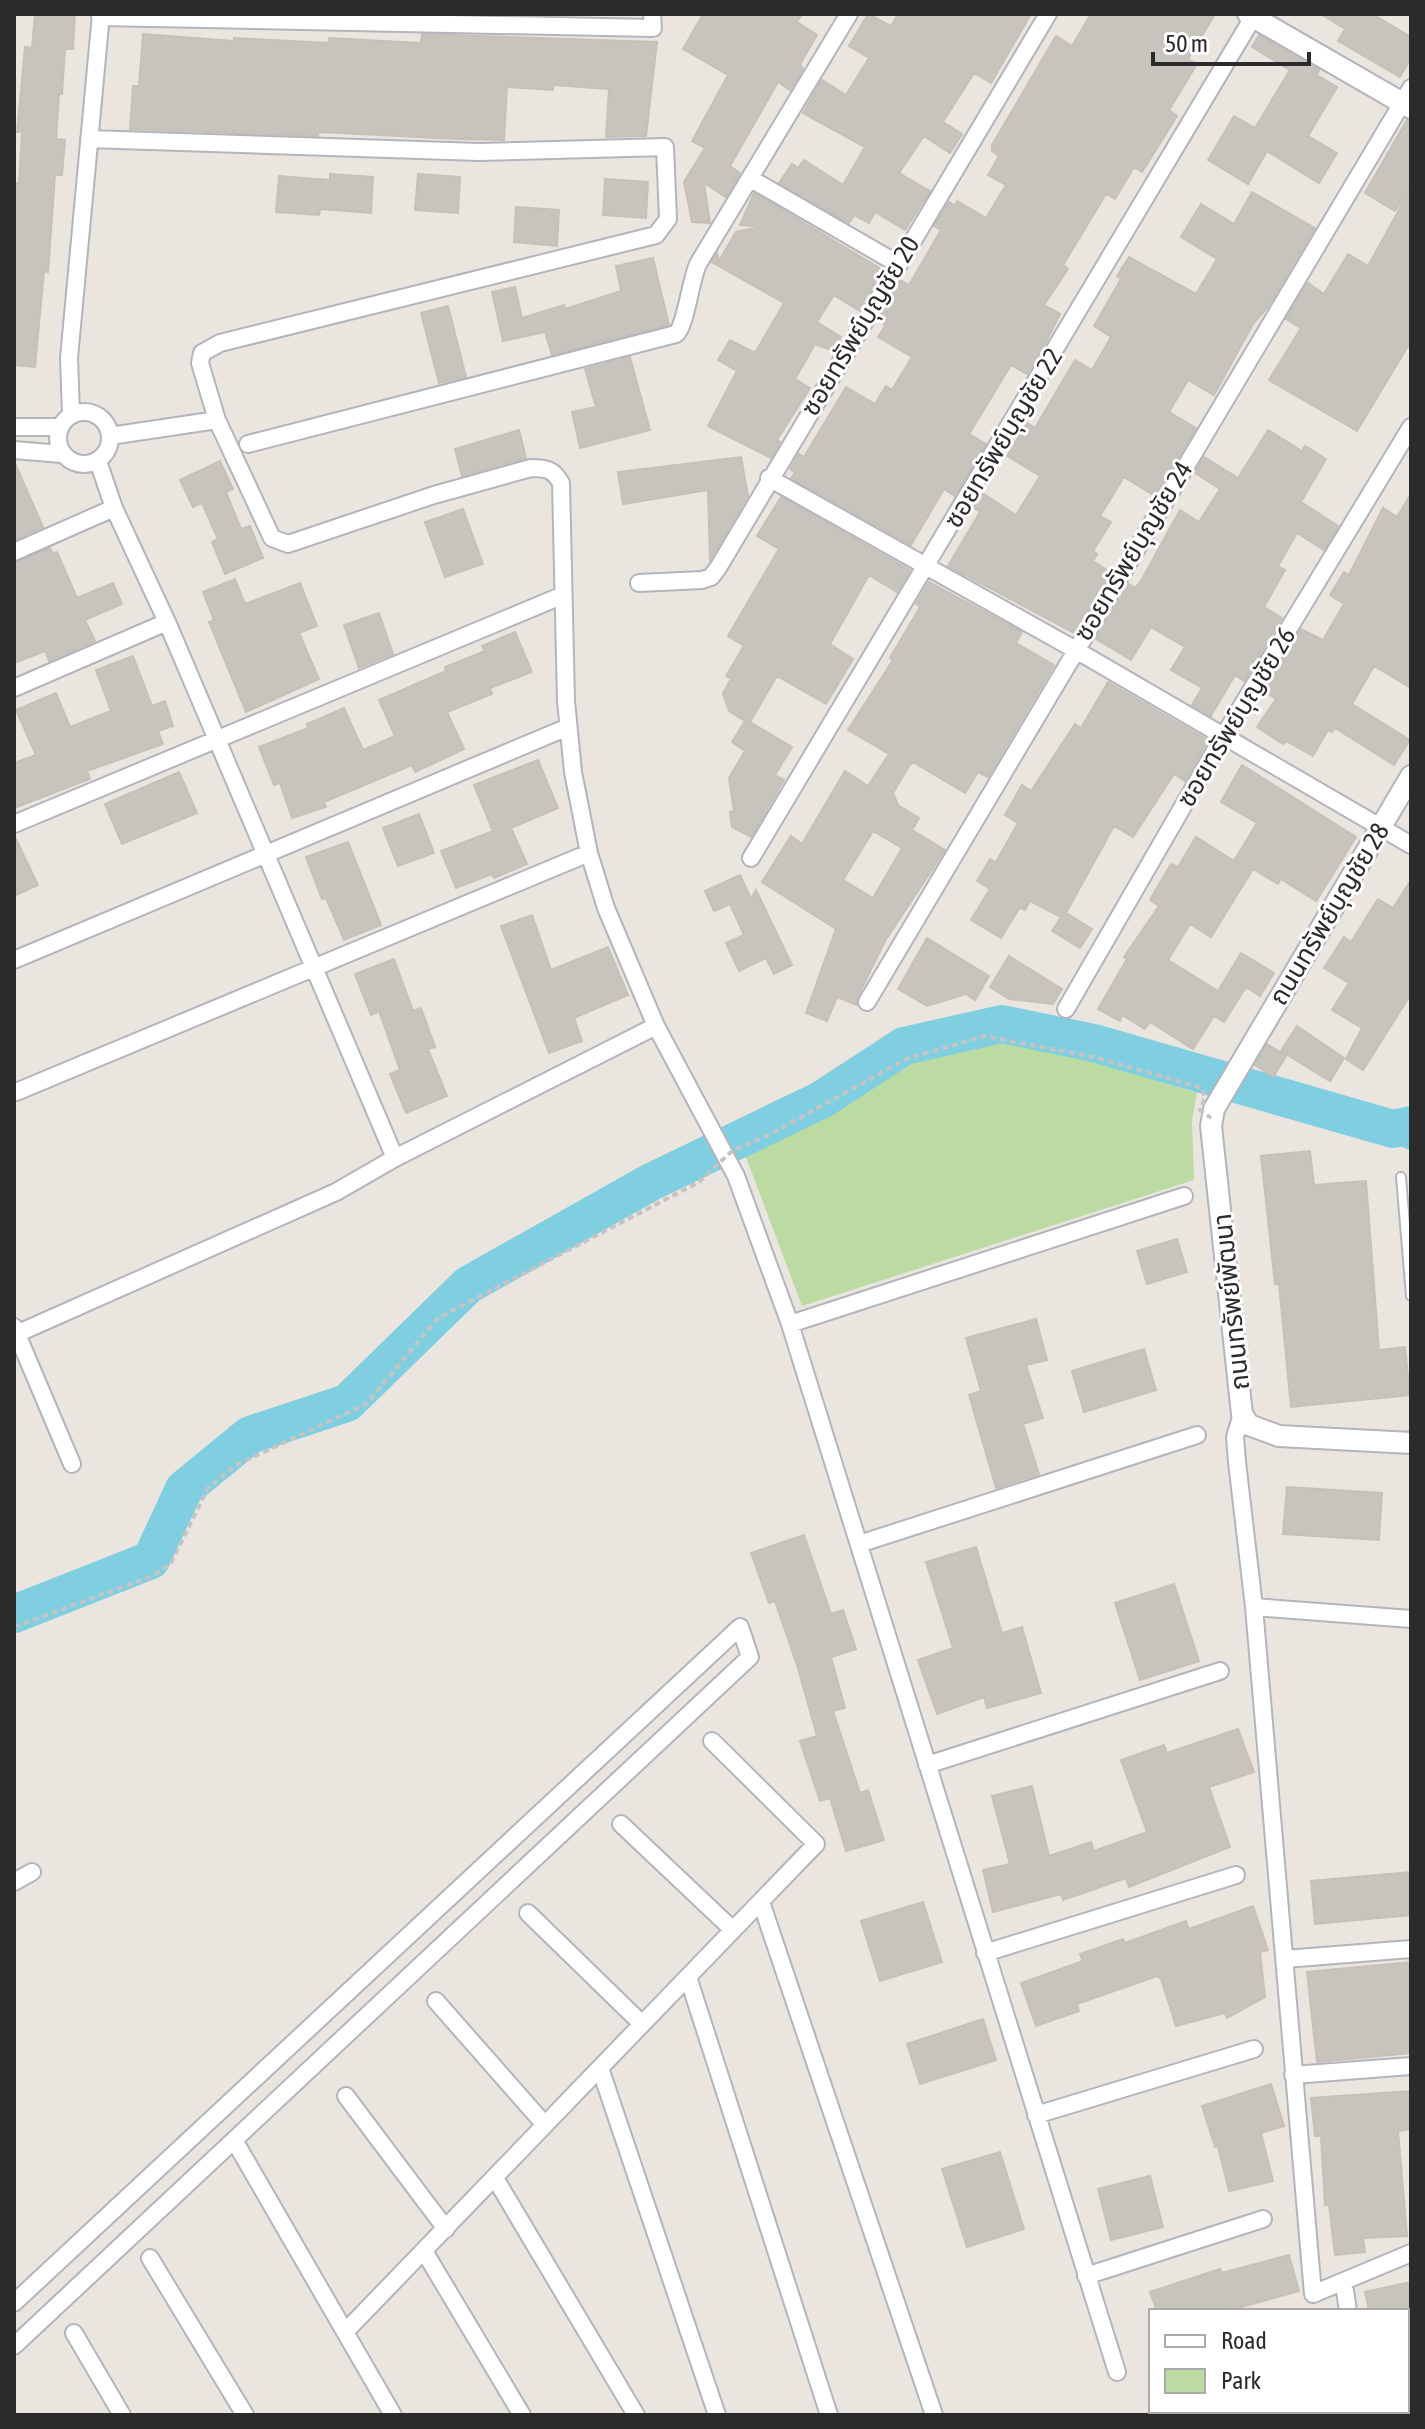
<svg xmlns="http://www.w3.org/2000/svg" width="1425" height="2429" font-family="'Asap Condensed','Noto Sans Thai',sans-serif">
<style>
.green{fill:#bbdba3}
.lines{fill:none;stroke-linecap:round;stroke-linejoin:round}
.canal{stroke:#7fcfe0;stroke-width:22}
.river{stroke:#7fcfe0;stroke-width:38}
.building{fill:#c7c3bd;stroke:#c6c0b9;stroke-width:2;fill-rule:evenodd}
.service-casing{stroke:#b3b5bd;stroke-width:12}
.minor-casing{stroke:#b3b5bd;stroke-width:20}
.tertiary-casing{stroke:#b3b5bd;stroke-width:24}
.service{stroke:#fff;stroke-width:8}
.minor{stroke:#fff;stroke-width:16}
.tertiary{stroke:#fff;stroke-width:20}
.path-bridge{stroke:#c4c4c4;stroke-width:4;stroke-dasharray:6 4;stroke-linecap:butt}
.labels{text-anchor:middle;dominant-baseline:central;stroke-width:6;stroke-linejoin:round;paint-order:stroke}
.street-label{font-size:26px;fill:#2b2b2b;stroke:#fff}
</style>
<rect width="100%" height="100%" fill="#ebe5df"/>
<path class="green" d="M980,1038L1056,1050L1197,1093L1192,1121L1194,1180L802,1306L744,1152L906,1059Z"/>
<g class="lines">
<path class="canal" d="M1393,1129L1411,1139"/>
<path class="river" d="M14,1614L151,1560L184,1489L250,1435L347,1403L468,1285L651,1182L821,1100L904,1046L1002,1024L1094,1043L1393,1129L1411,1125"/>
</g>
<path class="building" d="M35,14H75L73,49H65L62,94H59L56,139L65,140L62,175H55L48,272L44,271L35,367L14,365V183H19L22,132H17L25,47L32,48Z
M703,14H802L797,22L817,35L800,64L803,69L790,90L778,82L730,166L740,173L726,197L704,183L710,223L692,222L684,182L705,148L692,141L728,75L683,49Z
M868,14L891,26L898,14H1031L991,83L974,73L943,122L962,134L950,153L924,136L899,173L930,191L905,230L875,212L869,223L854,215L849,223L779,183L792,164L798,168L804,160L843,185L865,147L803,113L822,80L846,95L869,58L849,46Z
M1091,14H1215L1188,59L1197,64L1169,110L1177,116L1142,172L1134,167L1115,199L1106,194L1063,265L1068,269L1044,305L1060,314L1046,342L1027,374L1011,365L969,434L986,444L955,496L944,489L911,545L791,478L795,473L790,469L799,454L804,457L846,387L875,404L886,386L892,390L912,357L878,337L885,326L879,318L902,281L909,285L941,230L934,226L949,202L955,206L957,201L986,218L1006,185L988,175L999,156L992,151V145L1056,36L1072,46Z
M1321,14H1372L1411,37V58L1400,77L1338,41L1345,29Z
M143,34L234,41V38L329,43V38L421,43L422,34L657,42L646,136L606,137L609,89L553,85V90L507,87L504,140L458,139L319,132L318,136L130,129L133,86H139Z
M1259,35L1319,70L1317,75L1337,87L1308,136L1337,153L1319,183L1267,151L1248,184L1208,160L1234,116L1255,128L1290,70L1252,47Z
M1407,120L1411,121V186L1395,211L1365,193Z
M330,174L373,177L371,213L320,209L319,215L276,212L279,176L330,180Z
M418,174L460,177L458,213L415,210Z
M605,179L648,182L646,218L603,215Z
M1411,188V341L1357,431L1269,380L1301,328L1286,319L1308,283L1324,294L1348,254L1368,266Z
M1252,192L1315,228L1267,308L1253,324L1214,395L1188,380L1169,412L1196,428L1155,496L1124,477L1100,516L1111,522L1093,551L1097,554L1093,561L1110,572L1074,633L948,566L980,512L973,507L982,493L1016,515L1040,476L1007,456L1027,423L1035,428L1075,360L1092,370L1111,337L1094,326L1121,279L1117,276L1129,257L1196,294L1217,259L1181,237L1201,204L1234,224Z
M754,193L883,270L858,310L834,295L817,322L841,337L833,351L815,344L795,379L810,388L777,440L780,442L771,458L708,426L737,371L718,360L730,340L755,353L784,303L712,262L717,253L719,261L736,232L758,227L740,225Z
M516,207L559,210L557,246L514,242Z
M653,258L669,325L552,355L545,332L503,341L492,292L515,287L522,318L564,305L565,309L621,291L616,266Z
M448,306L466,377L439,383L421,313Z
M630,357L650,430L580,448L572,412L596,407L585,369Z
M519,430L526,458L462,476L455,449Z
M1268,430L1302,451L1305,446L1326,459L1301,502L1338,526L1324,550L1297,533L1278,566L1285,570L1264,607L1282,618L1244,681L1235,675L1211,716L1192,705L1202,688L1171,670L1185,647L1151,627L1131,660L1096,639L1129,584L1135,588L1141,581L1180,510L1199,522L1220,489L1195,473L1204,457L1238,478Z
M741,457L748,496L710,560L708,490L623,504L618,472Z
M14,461L43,527L14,540Z
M220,461L233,489L226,492L241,529L250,526L263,558L225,574L212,542L218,539L202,503L193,507L180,480Z
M1411,494V688L1374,666L1352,704L1410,740L1394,765L1335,728L1332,732L1328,730L1313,756L1286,741L1283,744L1257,727L1276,699L1264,691L1301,629L1323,640L1344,604L1330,595L1344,572L1349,575L1383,508L1397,517Z
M781,497L910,570L897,592L869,575L830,644L853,659L826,704L777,676L750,722L792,747L775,775L784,780L751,837L732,827L730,812L734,811L729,778L745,751L732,742L745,721L729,711L723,693L731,679L726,676L744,646L728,636L779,549L757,536Z
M463,509L483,564L445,577L425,522Z
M50,548L53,554L57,552L77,598L113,583L122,604L85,620L95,641L49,661L45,651L14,663V563Z
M235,579L245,604L300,583L317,626L299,633L319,679L246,712L209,622L214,620L203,592Z
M929,582L1022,632L1016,643L1054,665L988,777L978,772L965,793L913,762L909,766L893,793L898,805L919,818L912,830L945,850L885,941L858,996L857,1005L837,997L827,1021L806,1013L836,929L762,882L791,836L802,844L845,771L868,786L889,754L848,730L893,660L890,658L920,607L916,604ZM873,831L902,848L873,898L843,880Z
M379,613L393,654L359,668L344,625Z
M515,632L532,672L490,688L492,694L447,712L464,749L415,772L412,765L324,802L326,807L292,818L280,783L274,785L259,747L308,728L307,724L344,708L363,750L395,736L379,700L446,671L445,667L485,651L482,646Z
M133,656L152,706L165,701L173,726L158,731L163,744L87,771L90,779L14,808V763L36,755L16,710L56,693L70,727L111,711L96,670Z
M1108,682L1208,740L1185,781L1174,774L1133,837L1114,826L1066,913L1092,929L1080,948L1052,931L1061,917L1030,901L1025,910L1020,907L1001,938L971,920L990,889L977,881L990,859L996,862L1018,823L1005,815L1022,785L1031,791L1075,724L1081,728Z
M538,760L558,808L511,828L527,864L494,878L492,874L456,888L441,851L493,831L474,785Z
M1242,765L1356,837L1316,901L1281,879L1278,884L1253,869L1211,937L1190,924L1168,960L1218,991L1241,953L1274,973L1260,996L1246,987L1224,1022L1214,1016L1193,1049L1150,1022L1145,1029L1122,1015L1120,1021L1098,1009L1127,959L1124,957L1159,906L1150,900L1171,864L1178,867L1196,837L1234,861L1257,823L1221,802Z
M179,772L197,813L122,844L105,804Z
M419,814L434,853L398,866L383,828Z
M14,835L38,885L14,896Z
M348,842L381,925L344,940L326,898L322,899L306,857Z
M740,875L751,899L756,890L792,965L774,974L766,958L739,971L726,943L744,935L730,904L714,911L705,891Z
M1411,880V994L1363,1070L1346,1059L1362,1028L1332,1010L1349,983L1324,968L1344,937L1351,942L1378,899L1393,908Z
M532,915L551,970L608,947L628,995L574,1018L582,1041L549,1053L501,926Z
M927,938L989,976L975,1000L966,994L927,1006L898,989Z
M1009,956L1062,989L1053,1004L1009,999L990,987Z
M394,959L413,1011L421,1008L435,1047L428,1049L447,1096L406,1113L390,1074L400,1070L379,1011L371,1015L355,974Z
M1297,1026L1344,1058L1330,1081L1281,1051Z
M1267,1044L1286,1056L1273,1077L1255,1065Z
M1310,1151L1314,1185L1366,1181L1379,1350L1405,1347L1410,1395L1291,1407L1279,1284H1275L1261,1156Z
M1177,1239L1187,1272L1147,1284L1137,1251Z
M1036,1319L1047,1360L1026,1365L1043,1418L1023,1424L1039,1474L996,1488L969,1395L981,1391L966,1338Z
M1144,1349L1156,1390L1084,1412L1072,1371Z
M1287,1487L1382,1493L1379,1540L1283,1534Z
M804,1535L831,1614L843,1610L856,1649L831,1657L845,1708L833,1711L860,1793L868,1790L884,1840L846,1851L830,1798L820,1801L800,1741L817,1736L798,1668L775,1601L769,1603L751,1553Z
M976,1547L1002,1633L1022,1627L1041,1693L987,1708L984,1697L937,1714L918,1660L953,1648L926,1562Z
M1174,1584L1199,1661L1140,1680L1115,1603Z
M1238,1729L1254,1772L1209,1787L1230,1847L1129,1887L1126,1878L1063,1900L1061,1894L993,1912L983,1870L1010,1864L992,1796L1032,1786L1049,1856L1091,1842L1094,1851L1147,1832L1121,1760L1164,1745L1167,1753Z
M1411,1872V1915L1315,1924L1311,1881Z
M923,1902L942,1962L880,1981L861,1921Z
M1253,1906L1268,1950L1260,1952L1265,1997L1227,2018L1225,2013L1176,2026L1161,1979L1157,1976L1077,2004L1079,2011L1036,2026L1021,1983L1083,1961L1080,1954L1123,1939L1125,1943L1186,1921L1189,1929Z
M1411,1962V2053L1317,2062L1307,1972Z
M983,2019L996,2060L920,2084L907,2044Z
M1271,2084L1284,2126L1261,2133L1273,2181L1229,2191L1218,2146L1215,2147L1202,2106Z
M1411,2091V2129L1398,2131L1407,2236L1363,2238L1365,2252L1335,2255L1329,2205H1325L1321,2136H1315L1311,2098Z
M1000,2152L1024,2229L967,2247L942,2169Z
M1150,2176L1163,2227L1111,2240L1098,2189Z
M1289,2255L1299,2291L1227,2311H1157L1150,2292L1220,2269L1222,2273Z
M1411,2282V2311H1369L1365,2292Z"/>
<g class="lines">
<g class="service-casing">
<path id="service" d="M1401,1177L1411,1296"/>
</g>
<g class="minor-casing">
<path id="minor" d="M100,17L653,28L652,14
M89,139L479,152L665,147L668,219L656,235L220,343L202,353L200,363L217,420L272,538L288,544L434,495L531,468C546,468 553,469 561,483L566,701L573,772L589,853L606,908L656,1026L736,1176L790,1324L1117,2372
M751,179L898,264
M58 438a26 26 0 1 1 52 0a26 26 0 1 1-52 0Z
M71,414L69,358L101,14
M14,427H59
M110,436L217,420
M248,444L676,334C686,325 690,282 698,264L849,14
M14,450L62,454
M769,478L1074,649L1411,845
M14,552L114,508
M639,583L702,580L711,577L718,568L1048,14
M14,688L167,622
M14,824L561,596
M751,858L1255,14
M14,960L568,727
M867,1002L1411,88
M1066,1009L1223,737L1411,427
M16,1092L589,853
M395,1158L656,1026
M790,1324L1184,1196
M14,1327L72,1464
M14,1335L336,1192L395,1158L167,622L114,508L98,461
M1242,1414L1235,1437L1237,1462L1254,1607L1313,2294L1411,2253
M859,1544L1197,1435
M1254,1607L1411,1619
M927,1765L1220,1671
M621,1824L733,1930
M14,1882L32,1872
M761,1902L934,2415
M528,1913L642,2024
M985,1953L1236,1875
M1285,1959L1411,1949
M688,1977L829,2415
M436,2001L545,2125
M600,2068L717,2415
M1293,2075L1411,2066
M346,2096L446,2229
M1036,2115L1254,2049
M234,2140L393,2415
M495,2178L636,2415
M424,2251L522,2415
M150,2258L245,2415
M1086,2276L1263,2219
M1345,2291L1348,2311
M14,2303L740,1627L750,1657L14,2346
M345,2332L816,1844L712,1741
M74,2333L122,2415
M1158,2411V2415
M1266,2411L1267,2415
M1364,2411L1365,2415"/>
</g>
<g class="tertiary-casing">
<path id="tertiary" d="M1248,14L1411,108
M1411,776L1214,1109L1211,1126L1242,1414L1249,1425L1279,1436L1411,1443"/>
</g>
<use href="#service" class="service"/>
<use href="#minor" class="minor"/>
<use href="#tertiary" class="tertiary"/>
<path class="path-bridge" d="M14,1627L150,1577L171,1563L208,1488L236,1465L366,1404L438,1318L699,1182L732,1151L771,1134L906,1059L985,1036L1094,1057L1202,1088L1205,1098L1200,1110L1211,1118"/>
</g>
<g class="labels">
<g class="street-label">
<text transform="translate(860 326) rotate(-59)">ซอยทรัพย์บุญชัย 20</text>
<text transform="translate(1003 438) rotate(-59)">ซอยทรัพย์บุญชัย 22</text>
<text transform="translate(1133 551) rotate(-59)">ซอยทรัพย์บุญชัย 24</text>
<text transform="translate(1236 717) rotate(-59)">ซอยทรัพย์บุญชัย 26</text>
<text transform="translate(1329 914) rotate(-59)">ถนนทรัพย์บุญชัย 28</text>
<text transform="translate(1231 1302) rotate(-96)">ถนนทรัพย์พัฒนา</text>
</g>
</g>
<rect width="1425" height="2429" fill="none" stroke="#2b2b2b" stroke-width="32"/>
<rect x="1149" y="2309" width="260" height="104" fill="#ffffff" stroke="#aaaaaa" stroke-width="2"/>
<rect x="1165" y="2335" width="40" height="12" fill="#ffffff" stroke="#aaaaaa" stroke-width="2"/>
<text x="1221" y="2349" font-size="24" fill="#2b2b2b">Road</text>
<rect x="1165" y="2369" width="40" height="24" fill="#bbdba3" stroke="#aaaaaa" stroke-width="2"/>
<text x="1221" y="2389" font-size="24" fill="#2b2b2b">Park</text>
<path d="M1153 52v12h156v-12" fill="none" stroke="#2b2b2b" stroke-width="4"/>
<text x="1165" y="52" font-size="24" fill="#2b2b2b" stroke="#ffffff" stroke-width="6" paint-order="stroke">50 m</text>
</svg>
